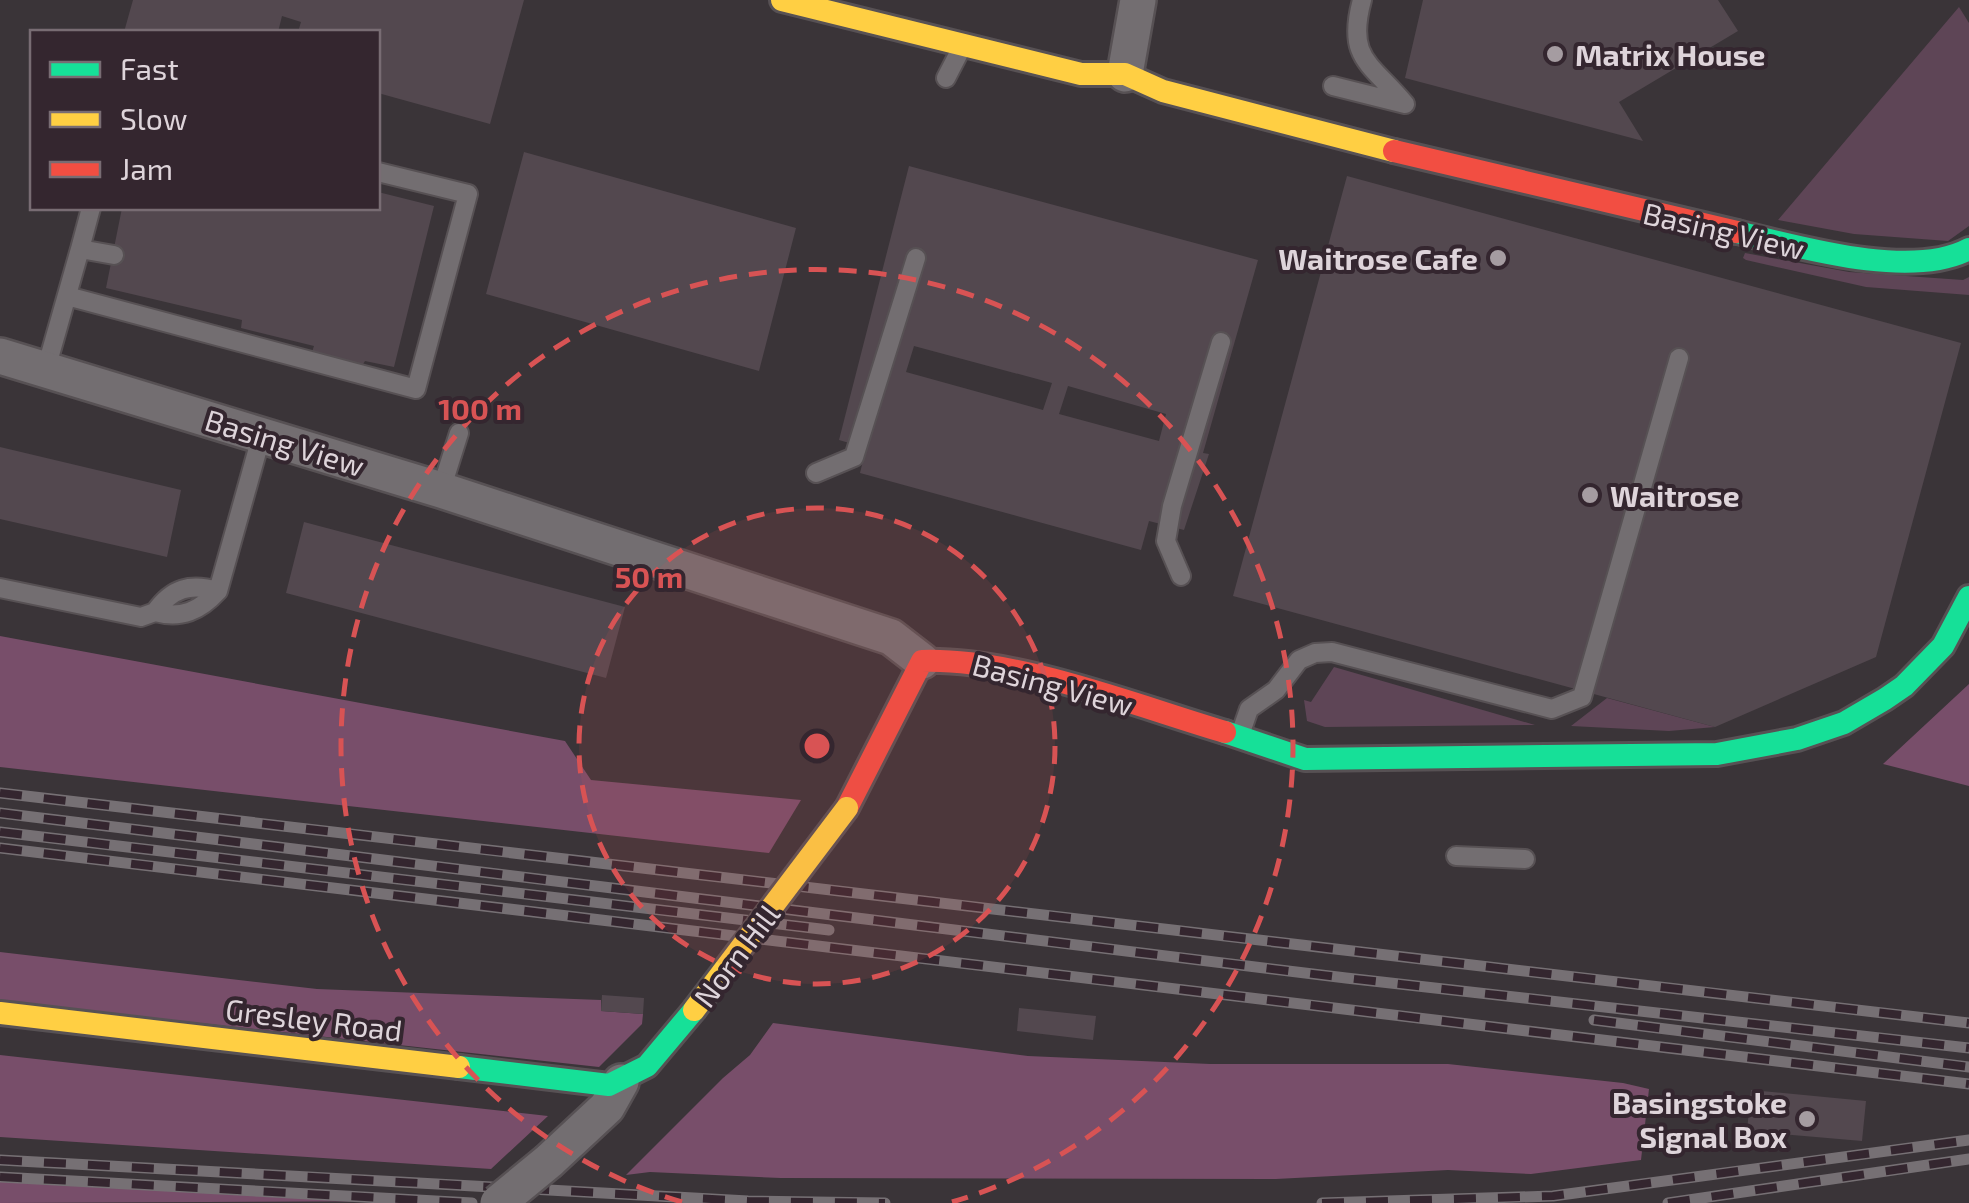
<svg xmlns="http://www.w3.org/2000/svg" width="1969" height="1203" font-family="'Exo 2',sans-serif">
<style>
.green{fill:#5e4556}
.forest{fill:#784e6a}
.building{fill:#53484f;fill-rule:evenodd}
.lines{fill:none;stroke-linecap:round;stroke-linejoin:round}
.lane-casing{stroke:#575154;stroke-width:22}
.street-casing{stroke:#575154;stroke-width:40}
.fast-casing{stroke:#575154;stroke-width:28}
.slow-casing{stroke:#575154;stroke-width:28}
.jam-casing{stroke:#575154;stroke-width:28}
.lane{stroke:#736e71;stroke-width:18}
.street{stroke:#736e71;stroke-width:35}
.fast{stroke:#16e098;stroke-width:22}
.slow{stroke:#ffcf43;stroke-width:22}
.jam{stroke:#f24e42;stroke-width:22}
.rail-casing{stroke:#767074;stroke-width:11}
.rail{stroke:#34262f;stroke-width:8;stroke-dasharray:22;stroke-linecap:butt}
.street-bridge-casing{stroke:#575154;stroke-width:40;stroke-linecap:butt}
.slow-bridge-casing{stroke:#575154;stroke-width:28;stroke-linecap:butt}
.street-bridge{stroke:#736e71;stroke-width:35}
.slow-bridge{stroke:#ffcf43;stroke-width:22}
.ring{fill:none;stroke:#d85354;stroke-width:5;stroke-dasharray:18 12}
.poi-dot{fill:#a59ca1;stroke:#34262f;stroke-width:4}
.labels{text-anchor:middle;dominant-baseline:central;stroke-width:8;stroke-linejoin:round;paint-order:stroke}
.poi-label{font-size:30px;font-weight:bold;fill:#ded4da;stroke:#34262f;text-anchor:start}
.street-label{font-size:30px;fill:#ded4da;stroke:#34262f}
.centre{fill:#d85354;stroke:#34262f;stroke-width:5}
.ring-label{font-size:30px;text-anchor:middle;font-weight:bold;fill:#d85354;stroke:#34262f;stroke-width:8;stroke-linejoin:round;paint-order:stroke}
</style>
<rect width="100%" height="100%" fill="#3a3438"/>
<path class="green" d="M1959,7L1969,23V226L1948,241L1854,234L1778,220Z
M1745,253L1849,272L1963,280L1969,277V295L1866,287L1746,260L1743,258Z
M1334,667L1535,725L1325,727L1307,721L1304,700L1311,702Z
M1607,698L1715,727L1669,731L1571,726Z"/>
<path class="forest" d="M0,636L565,741L591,780L801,800L769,853L0,767Z
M1969,684V786L1883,764Z
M0,952L317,989L601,1000V1011L643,1014L642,1024L599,1067L0,1001Z
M773,1023L1028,1056L1210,1064H1448L1623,1083L1649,1089L1641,1160L1531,1174L1448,1170L1276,1179L781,1178L650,1172L626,1175L723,1078L750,1055Z
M0,1055L548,1116L491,1169L0,1137Z
M0,1177L417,1200L443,1201L0,1203Z"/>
<path class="building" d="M133,0H524L490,124L378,93V32H298L301,22L282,16L278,32H124Z
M1423,0H1718L1738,31L1619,102L1643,141L1405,78Z
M524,152L796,228L759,371L486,294Z
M909,166L1258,260L1203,453L1209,454L1184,530L1149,521L1141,550L860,473L866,448L839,440ZM914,346L1052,383L1043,410L906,372ZM1068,386L1166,414L1159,441L1059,414Z
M1347,176L1961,343L1876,657L1715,727L1233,596Z
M378,192L434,206L394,367L365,361L360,369L311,355L314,346L241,328L242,320L106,288L122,208H378Z
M0,447L181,490L167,557L0,519Z
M304,522L625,607L606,678L286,593Z
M602,995L644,998L643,1014L601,1011Z
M1019,1008L1096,1016L1093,1040L1017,1031Z
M1751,1090L1866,1101L1862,1141L1747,1131Z"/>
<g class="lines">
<g class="lane-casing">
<path id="lane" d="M1362,0C1346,59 1371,63 1405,104
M946,78L962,47
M1333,86L1405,104
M80,249L91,208
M67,296L416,389L468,194L378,172
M46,369L80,249L114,255
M816,473L854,457L916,258
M441,490L459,433
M1181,576L1166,541L1172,506L1221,342
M0,588L141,617L155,612
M218,591C190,583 172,588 155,612C181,619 200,611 218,591L262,434
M1240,735L1249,709L1276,690L1299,660L1315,653L1332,652L1552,709L1582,697L1679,358
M1456,856L1525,859"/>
</g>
<g class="street-casing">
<path id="street" d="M1125,74L1138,0
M0,356L441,490L891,637L922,661
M549,1161L607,1107L621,1082"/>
</g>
<g class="fast-casing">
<path id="fast" d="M1737,232C1799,247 1911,280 1969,249
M1225,732L1305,759L1717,754L1797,739L1844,723L1885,699L1904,686L1943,646L1969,597
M459,1067L609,1085L647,1066L694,1010"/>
</g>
<g class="slow-casing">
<path id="slow" d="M782,0L1081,74H1125L1163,91L1394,151
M0,1013L459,1067"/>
</g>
<g class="jam-casing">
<path id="jam" d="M1394,151L1737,232
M847,808L922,661C1016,658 1134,705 1225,732"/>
</g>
<use href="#lane" class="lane"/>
<use href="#street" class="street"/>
<use href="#fast" class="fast"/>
<use href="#slow" class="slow"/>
<use href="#jam" class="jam"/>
<g class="rail-casing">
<path id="rail" d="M0,793L1969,1023
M0,813L1346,978L1969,1048
M0,832L829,930
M0,848L1969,1084
M1594,1020L1969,1067
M0,1160L748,1201L885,1203
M0,1177L472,1203
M1322,1203L1553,1196L1969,1140
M1668,1203L1969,1159"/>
</g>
<use href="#rail" class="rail"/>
<g class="street-bridge-casing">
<path id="street-bridge" d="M498,1203L549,1161"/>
</g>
<g class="slow-bridge-casing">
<path id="slow-bridge" d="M694,1010L847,808"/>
</g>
<use href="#street-bridge" class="street-bridge"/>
<use href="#slow-bridge" class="slow-bridge"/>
</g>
<circle cx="817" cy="746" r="238" fill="#d85354" fill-opacity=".12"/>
<g class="ring">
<circle cx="817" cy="746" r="238"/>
<path d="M682 1202A476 476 0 1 1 952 1202"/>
</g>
<g class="poi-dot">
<circle cx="1555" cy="54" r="10"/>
<circle cx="1498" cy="258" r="10"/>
<circle cx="1590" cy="495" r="10"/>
<circle cx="1807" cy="1119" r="10"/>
</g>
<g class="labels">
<g class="poi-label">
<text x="1575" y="54">Matrix House</text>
<text x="1478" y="258" text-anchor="end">Waitrose Cafe</text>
<text x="1610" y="495">Waitrose</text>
<text x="1787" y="1102" text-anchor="end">Basingstoke<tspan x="1787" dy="34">Signal Box</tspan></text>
</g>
<g class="street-label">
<text transform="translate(1724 230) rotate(13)">Basing View</text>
<text transform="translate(285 442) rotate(17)">Basing View</text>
<text transform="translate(1053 684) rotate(15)">Basing View</text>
<text transform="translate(736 955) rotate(-53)">Norn Hill</text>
<text transform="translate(314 1019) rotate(7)">Gresley Road</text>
</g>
</g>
<circle cx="817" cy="746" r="15" class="centre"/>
<g class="ring-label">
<text x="480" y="420">100 m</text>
<text x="649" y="588">50 m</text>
</g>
<rect x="30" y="30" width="350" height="180" fill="#34262f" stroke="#786c73" stroke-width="2.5"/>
<rect x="50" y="62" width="50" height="15" fill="#16e098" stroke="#786c73" stroke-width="2.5"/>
<text x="120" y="80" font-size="30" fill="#ded4da">Fast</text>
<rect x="50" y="112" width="50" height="15" fill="#ffcf43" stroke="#786c73" stroke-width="2.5"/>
<text x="120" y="130" font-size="30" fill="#ded4da">Slow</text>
<rect x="50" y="162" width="50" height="15" fill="#f24e42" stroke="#786c73" stroke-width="2.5"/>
<text x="120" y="180" font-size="30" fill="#ded4da">Jam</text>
</svg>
